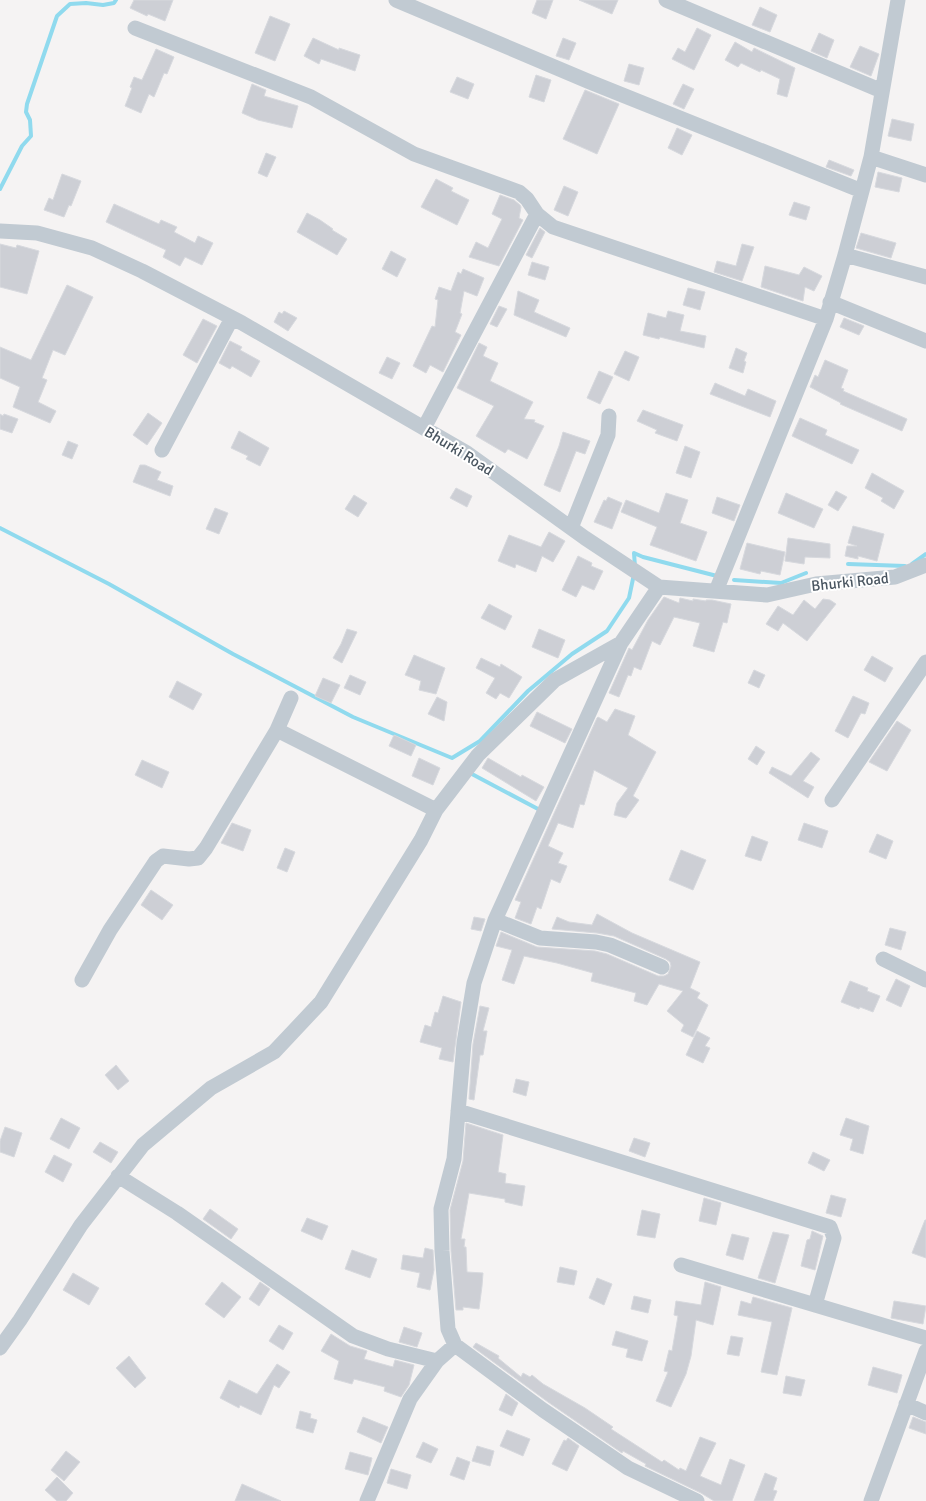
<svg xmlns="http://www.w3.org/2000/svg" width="926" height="1501" font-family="Signika,sans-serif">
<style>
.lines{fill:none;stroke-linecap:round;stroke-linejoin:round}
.stream{stroke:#90daee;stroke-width:4}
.building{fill:#cdcfd5;stroke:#d7d9de}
.minor{stroke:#c1cad2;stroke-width:15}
.labels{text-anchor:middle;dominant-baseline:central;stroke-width:4;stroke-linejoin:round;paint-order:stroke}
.street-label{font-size:15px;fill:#4a5661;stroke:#fff}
</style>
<rect width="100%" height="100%" fill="#f5f3f3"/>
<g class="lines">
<path class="stream" d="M0,189L22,146L31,136L30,120L26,112L27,104L57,16L70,4L86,3L103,5L114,3L116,0
M0,528L109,584L233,654L353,717L452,758L480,741L528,691L572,654L607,631L629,598L634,574
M848,564L905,566
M912,564L926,554
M635,567L634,553L643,557L717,576
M734,580L781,583L806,573
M470,773L538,809"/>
</g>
<path class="building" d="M134,0H173L165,21L148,14L147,16L130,8Z
M537,0H553L546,19L532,13Z
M579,0H618L612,14Z
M760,7L777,15L770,32L752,25Z
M270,16L290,24L275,61L255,53Z
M697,28L711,35L694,70L672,59L678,48L685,52Z
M819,33L834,40L827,58L811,51Z
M313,38L339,50V48L360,55L355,71L321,59L319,64L304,56Z
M563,38L576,43L569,60L556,56Z
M735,42L752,52L754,48L795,68L787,97L777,94L780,79L761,70L760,72L741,63L738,67L725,60Z
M860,46L879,54L871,76L850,67Z
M156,49L174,57L167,74L164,73L154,97L149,94L141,113L125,106L132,88L130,87L134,77L142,80Z
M629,64L644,68L639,85L624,81Z
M536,75L551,80L544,102L529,97Z
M457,77L474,84L468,99L450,92Z
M252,84L266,90L264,96L298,106L292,128L258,120L242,113Z
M683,84L694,89L684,109L673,104Z
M585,90L619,104L597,154L563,139Z
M892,119L914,124L911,141L888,136Z
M677,128L692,135L682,155L668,148Z
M266,153L276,157L267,177L258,173Z
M829,160L854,170L851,176L826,167Z
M878,172L902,178L899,192L875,187Z
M62,174L81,181L71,206L69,205L64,217L44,210L49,198L53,200Z
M436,179L453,188L451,191L469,200L457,225L421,207Z
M564,186L578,192L568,216L554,210Z
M500,195L514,200L520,205L521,207L519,218L523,220L499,266L469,257L476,242L488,248L502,219L492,214Z
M794,202L810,207L806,220L789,215Z
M114,204L159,224L161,220L177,227L174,232L195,243L198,236L213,243L202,265L185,257L180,266L163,257L166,250L106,222Z
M307,213L320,220L333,229L332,230L347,239L337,255L297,232Z
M540,228L545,232L532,258L526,255Z
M861,233L896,243L891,258L856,248Z
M0,244L16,248L17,245L39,251L27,294L0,287Z
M742,244L754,247L742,281L714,272L717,261L736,266Z
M391,251L406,259L397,277L382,269Z
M532,262L549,267L545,280L528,275Z
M765,266L799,275L804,267L822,276L814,291L805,287L803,301L761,287Z
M463,269L484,278L477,296L464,291L460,313L462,314L455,332L461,335L443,372L430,365L426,373L413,366L432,326L435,327L438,300L435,299L439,287L451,291L458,272L461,274Z
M67,285L93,297L65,355L53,350L42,378L47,380L38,402L56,411L50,423L13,407L20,387L0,378V347L31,360Z
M688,288L705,292L700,310L683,305Z
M518,291L539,300L534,312L570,328L566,337L514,315Z
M499,306L507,309L497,327L490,324Z
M284,311L297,318L288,331L274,322L279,312L282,314Z
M668,311L684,315L680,331L706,336L704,348L660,337L659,339L643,335L648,313L666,318Z
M844,318L864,326L859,335L840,327Z
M203,319L217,326L197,363L183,355Z
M230,341L242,347L240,350L260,361L251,377L232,366L230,369L219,363Z
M479,343L487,347L483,356L498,363L490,381L533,402L524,419L535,420L534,422L544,426L527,459L508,449L505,453L476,436L494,406L457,388Z
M736,348L747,353L744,361L746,362L743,373L729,368Z
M625,351L639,357L629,381L614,374Z
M387,357L400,363L392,379L379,373Z
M825,360L848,370L841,388L844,389L843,391L907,419L902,431L840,404L841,403L810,387L815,375L818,377Z
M599,371L613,377L600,404L587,398Z
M715,383L745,396L748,389L776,401L770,417L710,394Z
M643,410L683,425L677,441L655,433L657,430L637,421Z
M148,413L162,423L147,445L133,435Z
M0,414L3,416L4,414L18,419L12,433L0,429Z
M800,418L827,430L825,435L859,450L852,464L792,436Z
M239,431L269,448L260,466L246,459L248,456L231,448Z
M563,432L590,441L585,454L576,451L560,492L544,485L559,446Z
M68,441L78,445L72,459L62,455Z
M685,446L700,452L691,478L676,473Z
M140,465H145L161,472L157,480L173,486L170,496L133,482Z
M872,473L904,491L894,509L881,501L883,498L865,488Z
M456,488L472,496L467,507L450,498Z
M836,491L847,497L838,511L828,505Z
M666,493L688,500L680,523L707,532L696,561L650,545L657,527L621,512L626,500L659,513Z
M786,493L823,509L814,528L778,513Z
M354,495L367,503L358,517L345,509Z
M608,497L622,503L612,529L594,522L604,500L606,501Z
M717,497L740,505L734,521L712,513Z
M215,508L228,513L219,534L206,529Z
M853,526L884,534L877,561L858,556V559L845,556L847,546H857L848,543Z
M549,532L565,541L553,562L542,556L536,572L516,564L515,568L498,561L509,535L541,547Z
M788,538L830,544V558L805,557L804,564L785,561Z
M747,543L785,552L780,575L761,571L760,574L740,569Z
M578,556L592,563L591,566L603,571L594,590L582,585L576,597L562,590Z
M664,597L679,603L680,598L693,601V599L706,601V600H712L731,604L727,623L723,622L714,652L693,646L700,623L674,617L660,645L652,641L641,670L634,667L631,676L628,675L619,697L609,693L629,648L632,650L648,620Z
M823,599L830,600L836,604L807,641L783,623L778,631L766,624L778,606L793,615L804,600L815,609Z
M489,604L512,616L505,630L481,618Z
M347,629L357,632L342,663L333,658L341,644Z
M539,629L565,640L558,658L532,647Z
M414,655L445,668L436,694L419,690L421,681L405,675Z
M872,656L893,668L885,682L864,670Z
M481,658L500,667L501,664L522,677L509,698L500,693L496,699L486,693L495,678L476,668Z
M754,670L765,675L759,688L748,683Z
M350,675L366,682L360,695L344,688Z
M323,678L340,685L331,703L315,696Z
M177,681L202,694L193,710L169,697Z
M853,696L869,703L865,714L861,713L848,738L835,731Z
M437,697L447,702L444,721L428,714Z
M615,709L635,716L628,735L656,752L633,796L639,800L626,818L614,815L617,803L628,788L594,770L584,805L580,804L573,828L558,823L548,846L563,853L558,863L567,866L560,883L551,879L541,909L537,907L531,924L515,918L521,902L515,900L597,718L598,717L607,722Z
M537,712L572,729L565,743L530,726Z
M897,721L911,730L887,771L869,762Z
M394,735L416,745L411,756L389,746Z
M756,746L765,752L757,765L748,759Z
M811,752L820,759L803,781L814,787L808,798L769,773L772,767L791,776Z
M419,758L440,768L433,785L412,776Z
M488,758L521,777L522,775L544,787L536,801L482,768Z
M142,760L169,772L162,788L135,775Z
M232,823L251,830L243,851L221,843Z
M804,823L828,831L822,848L798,840Z
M877,834L893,841L886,859L869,852Z
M752,836L768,842L761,861L745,856Z
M285,848L295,852L287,872L277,868Z
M681,850L706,860L693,890L669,880Z
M151,890L173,905L162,920L141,905Z
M597,914L632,933L700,962L690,988L700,993L697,998L708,1005L693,1037L681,1031L684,1025L667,1011L683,991L659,984L647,1005L634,1001L636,993L591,981L593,973L557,963L524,956L514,984L502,980L512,950L496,946L501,932L537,947L595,951L607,954L658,976H664L668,974L671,966L670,962L666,959L614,936L597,933L552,929L557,917L569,922L592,925Z
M474,917L485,919L481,931L471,929Z
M890,928L906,932L901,950L885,945Z
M896,979L910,986L901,1007L886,1000Z
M850,981L868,988L867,991L880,996L873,1012L860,1007L859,1009L841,1002Z
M443,996L461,1002L453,1062L439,1059L442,1048L420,1042L425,1025L431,1027L435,1012L438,1013Z
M480,1006L489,1008L483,1031H487L483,1055H480L474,1100L469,1099L473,1044Z
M697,1031L710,1038L705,1046L710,1048L703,1063L686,1055Z
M116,1065L129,1081L118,1090L105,1075Z
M516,1079L529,1082L526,1096L513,1092Z
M61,1118L80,1128L69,1149L50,1139Z
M846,1118L869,1126L863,1154L850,1150L853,1139L840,1135Z
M466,1123L503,1135L498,1172L506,1174L505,1183L525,1186L522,1206L505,1202V1199L469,1193L461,1239H465L464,1247H466L467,1272L483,1273L482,1286L479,1309L463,1307V1310H456L451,1251L450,1210L463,1161Z
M5,1127L22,1133L14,1157L0,1152V1141Z
M634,1138L650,1143L645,1157L629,1151Z
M100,1142L118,1152L111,1163L93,1152Z
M813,1152L830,1160L824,1171L808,1163Z
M54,1155L72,1164L63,1182L45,1172Z
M831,1195L846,1199L841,1217L826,1213Z
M704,1198L721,1203L716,1225L699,1221Z
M210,1209L238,1229L231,1239L203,1219Z
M642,1210L660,1214L655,1238L637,1235Z
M307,1218L328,1226L322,1240L301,1231Z
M925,1220H926V1258L912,1253Z
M812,1231L823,1236L815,1270L801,1266L807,1240L810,1239Z
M773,1232L789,1235L775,1283L758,1278Z
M732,1234L749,1238L743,1260L726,1255Z
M425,1248L433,1250L434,1270L430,1290L417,1287L420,1273L401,1269L403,1255L423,1258Z
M352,1250L377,1259L370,1278L345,1269Z
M560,1267L577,1271L574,1285L557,1282Z
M73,1273L99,1288L89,1305L63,1290Z
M597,1278L612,1284L604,1305L589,1298Z
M222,1282L241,1297L224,1318L205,1304Z
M260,1282L270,1289L259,1306L249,1299Z
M705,1282L721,1287L713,1325L696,1320L691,1356L686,1374L671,1407L656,1401L668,1372L664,1371L669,1350L672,1351L678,1316L674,1315L676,1301L701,1305Z
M634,1296L651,1300L648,1313L631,1309Z
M753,1297L792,1308L777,1375L761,1372L772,1322L738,1315L741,1301L751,1304Z
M894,1301L926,1306L923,1324L891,1318Z
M279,1325L293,1333L283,1350L269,1341Z
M404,1327L422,1333L417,1347L399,1342Z
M616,1331L648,1341L642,1361L626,1357L628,1349L612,1345Z
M331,1334L350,1346L367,1351L364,1359L393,1367L395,1360L414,1365L409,1385L401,1397L384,1391L385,1387L354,1379L352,1384L334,1379L339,1361L321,1351Z
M731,1336L743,1338L739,1356L727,1354Z
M476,1343L499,1356L498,1358L521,1377L523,1373L530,1377L532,1375L543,1384L585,1408L613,1427L611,1429L662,1462L664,1460L679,1470L680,1468L686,1471L700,1437L716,1443L700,1476L721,1485L730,1459L745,1465L732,1501H714L701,1493L645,1466L646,1464L623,1451L622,1453L548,1402L473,1347Z
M129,1356L146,1378L135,1388L116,1368Z
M277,1364L290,1372L279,1388L274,1385L261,1415L240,1405L239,1408L220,1398L229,1380L257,1394Z
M873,1367L902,1375L897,1393L868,1385Z
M786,1376L805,1380L801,1396L783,1393Z
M506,1394L518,1403L512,1416L499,1410Z
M300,1411L311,1414L310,1418L317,1420L313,1433L296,1428Z
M363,1417L388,1427L381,1443L357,1432Z
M913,1417L926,1422V1434L909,1428Z
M507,1430L530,1439L523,1456L500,1446Z
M568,1438L579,1446L567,1471L552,1464L564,1440L566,1441Z
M423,1442L438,1449L431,1463L416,1457Z
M477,1446L494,1451L490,1466L472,1461Z
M66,1451L80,1462L64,1481L51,1470Z
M350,1452L372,1458L368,1475L345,1469Z
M457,1457L470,1462L464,1480L450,1475Z
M391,1469L411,1475L407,1489L387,1483Z
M765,1473L777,1478L773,1490L777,1491L773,1501H754Z
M57,1477L73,1493L66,1501H57L45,1490Z
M242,1484L281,1501H235Z"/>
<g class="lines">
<path class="minor" d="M396,0L590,82L862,191
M666,0L882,91
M135,28L311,97L414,154L519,192L527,199L537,214L553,227L826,319
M871,157L926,175
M0,231L37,233L92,248L142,271L242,323L467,453L585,538L659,587L767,595L816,584L895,577L926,565
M845,255L926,277
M830,302L926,341
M424,428L537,214
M162,450L232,318
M571,528L608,435L609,416
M659,587L621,643L495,920L474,983L464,1043L454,1159L441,1209L442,1251L448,1329L455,1345L543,1410L628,1468L697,1501
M716,591L826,319L845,255L871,157L898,0
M277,730L436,810
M832,800L926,662
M495,920L540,938L596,942L610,945L662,967
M883,959L926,980
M82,980L110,930L156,861L163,856L189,859L198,858L206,848L277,730L291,698
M458,1111L830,1227L834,1238L815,1305
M118,1176L177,1213L353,1336L388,1349L437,1361
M681,1265L926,1338
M0,1348L20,1320L81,1225L143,1145L211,1088L274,1052L321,1002L421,840L436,810L478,755L555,680L621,643
M906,1404L926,1413
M367,1501L410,1399L437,1361L455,1345
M871,1501L926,1351"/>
</g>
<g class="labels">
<g class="street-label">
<text transform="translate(459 451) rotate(32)">Bhurki Road</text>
<text transform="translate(850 582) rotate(-6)">Bhurki Road</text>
</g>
</g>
</svg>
